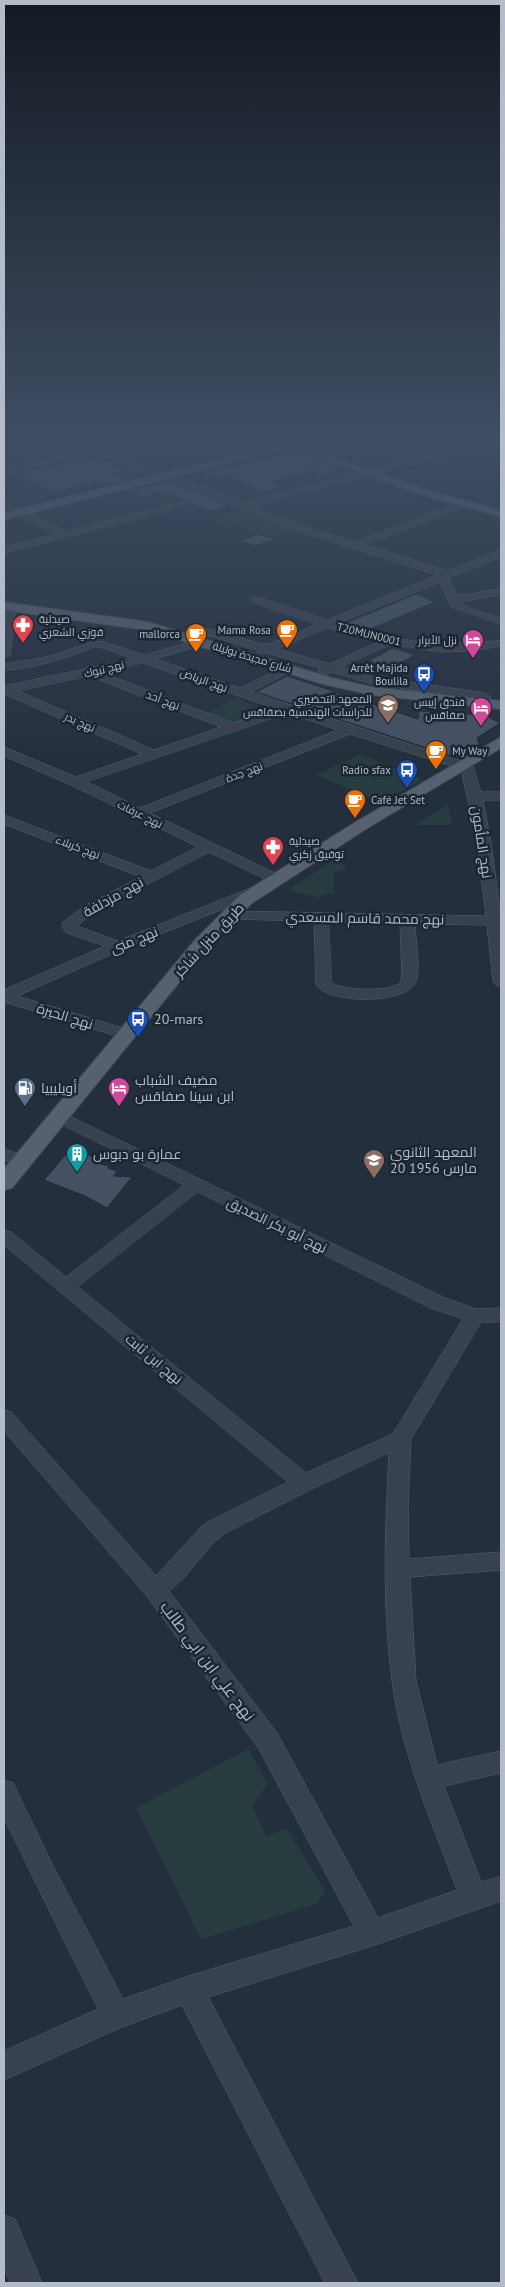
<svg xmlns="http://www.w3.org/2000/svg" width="505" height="2287" font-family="'PT Sans',Cairo,sans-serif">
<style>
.green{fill:#263c3f}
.building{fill:#455162;stroke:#1f2835}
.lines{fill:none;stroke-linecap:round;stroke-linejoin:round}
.minor-casing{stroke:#565f6c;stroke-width:1}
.major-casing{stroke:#414a57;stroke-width:2}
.minor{fill:#38414e;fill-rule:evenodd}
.major{fill:#56606e;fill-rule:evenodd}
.labels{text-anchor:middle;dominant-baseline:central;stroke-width:5;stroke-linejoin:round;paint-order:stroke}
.far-poi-label{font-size:11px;fill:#b4bcc9;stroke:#1d2633;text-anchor:end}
.far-street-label{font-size:11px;fill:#b4bcc9;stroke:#1d2633}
.street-label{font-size:14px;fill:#b4bcc9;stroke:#1d2633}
.poi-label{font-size:14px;fill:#b4bcc9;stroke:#1d2633;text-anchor:start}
.near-street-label{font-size:16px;fill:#b4bcc9;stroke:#1d2633}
</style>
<rect width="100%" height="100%" fill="#242f3e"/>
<path class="green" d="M4,437H76L101,447L53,459Z
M241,509L293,529L273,537L207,518Z
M237,698L269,714L236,724L205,713Z
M361,754L424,780L380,802L316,775Z
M448,804L452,825H415Z
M335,859L347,868L334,873V894H325L319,898C309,893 298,895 289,889Z
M248,1749L268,1784L252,1805L266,1836L287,1829L325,1891L317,1904L201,1939L136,1808Z"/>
<path class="building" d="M295,451L343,468L321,475L312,471L272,482L285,487L261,492L227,476L216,478L201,472L230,465L238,466L243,462Z
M93,456L115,464L112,465L125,471L114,474L128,480L111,485L103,481L53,492L13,475Z
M169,481L230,506L210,511L170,495L164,496L159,493L144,497L125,491Z
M257,534L275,539L256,546L241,541Z
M416,594L435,602L368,630L346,623Z
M393,648L415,655L393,667L398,669L382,674L368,668L372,666L366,663L372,661L370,660Z
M287,676L418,719L419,711L485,715L500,723L477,738L480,747L457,758L256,692Z
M72,1150L95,1157L92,1162L109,1166L108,1168L117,1171L114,1176L132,1177L107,1208L85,1196L44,1180L66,1154Z"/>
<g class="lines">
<g class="minor-casing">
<path id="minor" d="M143,437H157L103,451L159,473V477H153L93,454L4,475V469Z
M495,437H501V441L253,506L306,527L355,542L462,501H468V505L365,545L448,571L501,550V557L448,578L456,594L467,595L501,588V594L467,601H459L469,608L501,618V624L451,607L440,582L338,623C394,641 443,649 501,640V646L471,651L440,652L391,644L341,667L370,676L485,693L491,697L489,700L485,701L369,683L332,672L324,675L318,671L320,668L267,653H257L256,650L214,637L190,633L188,631C199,620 248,642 263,644C270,646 308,628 317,624L252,602V598H260L327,620L438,575L298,531L164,477V473H170L244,502ZM328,628L378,642L330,664L277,649Z
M4,501L66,531L183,501L188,504L186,506L4,553V547L56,534L4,507Z
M11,604L16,607L10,655L4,658L6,607Z
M202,639L206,640L208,642L206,644L155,659L240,688L286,666H294L296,668L294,670L251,692L461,761L471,760L481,792H501V800H483L491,843L501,917V987L496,985L493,982L487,925L415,924C415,937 421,970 416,982C406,1005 329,1004 316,985L314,921L228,919L221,915L228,911L486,916L477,843L461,769L350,734L150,813L281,876L283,879L281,882H271L209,852L94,912L77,926L118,941L253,887H263L265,890L263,893L123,949L17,996L133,1031L135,1034L133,1037H121L4,1002V990L105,946L67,933L62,927L63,922L84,906L141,877L4,824V815L151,871L198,847L71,785L4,756V747L76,777L142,754L4,694V686L132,659C125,656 100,645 94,647C65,658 36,669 4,670V664L43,658L84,645L90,641L104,642L144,655ZM143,663L277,709L233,723L103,673ZM89,676L221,727L154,750L18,691ZM288,713L338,730L140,808L87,782ZM329,922L400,923L402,976L400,983C388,992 344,991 332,983Z
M59,1111L445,1298L476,1309L501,1308V1322H481L411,1439L408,1507L409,1559L501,1552V1570L410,1577L416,1681L437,1765L501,1751V1773L444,1786L481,1882L501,1877V1901L372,1946L208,1997L358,2283H325L182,2005L122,2027L4,2080V2051L98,2009L4,1818V1780L13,1783L52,1864L123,1999L189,1976L354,1926L259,1749L146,1595L4,1431V1410L11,1412L156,1576L204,1524L288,1482L4,1245V1230L11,1232L66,1277L184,1185L53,1120L50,1116L53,1112ZM198,1192L431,1308L463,1319L393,1434L306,1473L78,1287ZM389,1453C385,1528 382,1605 392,1680C401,1753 432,1822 457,1890L378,1918L277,1733L169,1591L184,1578L212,1544L225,1533L312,1489Z
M4,1149L28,1157L31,1161L28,1165L22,1166L4,1160Z
M4,2215L15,2219L42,2283H10L4,2267Z"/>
</g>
<g class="major-casing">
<path id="major" d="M316,437H330L317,443L312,440Z
M293,443L433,492L501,510V517L425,496L295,449L261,455L4,520V513L261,449Z
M4,602L148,622L332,678L372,687L501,701V709L372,695L323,684L146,630L4,610Z
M501,737V748L366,829L252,903L207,948L12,1188L4,1190V1169L195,940L240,895L354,823Z"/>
</g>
<use href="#minor" class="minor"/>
<use href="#major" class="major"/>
</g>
<linearGradient id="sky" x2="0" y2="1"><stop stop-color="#141a22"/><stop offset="0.58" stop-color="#3f4d63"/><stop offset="1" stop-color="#3f4d63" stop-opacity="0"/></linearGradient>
<rect width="505" height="757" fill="url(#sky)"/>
<defs>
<g id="pharmacy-pin" transform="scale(1.125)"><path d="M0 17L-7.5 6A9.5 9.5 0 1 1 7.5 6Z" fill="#e0444e" stroke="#1d2633"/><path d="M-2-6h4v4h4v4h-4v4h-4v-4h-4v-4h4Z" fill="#fff"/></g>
<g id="cafe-pin" transform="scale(1.125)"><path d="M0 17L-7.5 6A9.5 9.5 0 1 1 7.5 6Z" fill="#e8710a" stroke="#1d2633"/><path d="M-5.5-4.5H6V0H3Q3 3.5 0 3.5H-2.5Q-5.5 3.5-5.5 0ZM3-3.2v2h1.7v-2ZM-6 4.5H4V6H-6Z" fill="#fff"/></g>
<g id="hotel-pin" transform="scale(1.125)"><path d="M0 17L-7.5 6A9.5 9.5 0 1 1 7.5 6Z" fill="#d1479c" stroke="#1d2633"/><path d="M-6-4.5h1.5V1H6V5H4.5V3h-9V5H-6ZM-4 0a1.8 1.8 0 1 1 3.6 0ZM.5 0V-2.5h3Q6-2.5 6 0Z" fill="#fff"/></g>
<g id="bus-pin" transform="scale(1.125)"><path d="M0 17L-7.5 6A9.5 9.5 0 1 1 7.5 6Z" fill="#1a4fb4" stroke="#1d2633"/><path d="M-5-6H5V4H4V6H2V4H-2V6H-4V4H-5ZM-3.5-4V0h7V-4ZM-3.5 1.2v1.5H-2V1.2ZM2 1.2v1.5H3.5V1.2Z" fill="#fff"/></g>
<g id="university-pin" transform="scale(1.125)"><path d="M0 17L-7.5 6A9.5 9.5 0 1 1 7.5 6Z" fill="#8d6e63" stroke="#1d2633"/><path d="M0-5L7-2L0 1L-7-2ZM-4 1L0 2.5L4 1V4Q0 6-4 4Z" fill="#fff"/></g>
<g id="fuel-pin" transform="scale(1.125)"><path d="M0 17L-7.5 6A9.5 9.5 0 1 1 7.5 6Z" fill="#5c6f8a" stroke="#1d2633"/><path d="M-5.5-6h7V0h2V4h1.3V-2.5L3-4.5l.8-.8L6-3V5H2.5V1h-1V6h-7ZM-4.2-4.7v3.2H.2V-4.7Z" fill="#fff"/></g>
<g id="building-pin" transform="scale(1.125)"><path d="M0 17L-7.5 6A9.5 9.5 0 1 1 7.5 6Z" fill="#0f9aa8" stroke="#1d2633"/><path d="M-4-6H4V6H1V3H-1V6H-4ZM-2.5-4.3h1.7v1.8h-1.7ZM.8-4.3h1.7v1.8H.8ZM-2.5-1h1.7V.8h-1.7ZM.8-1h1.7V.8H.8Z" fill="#fff"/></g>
<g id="school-pin" transform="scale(1.125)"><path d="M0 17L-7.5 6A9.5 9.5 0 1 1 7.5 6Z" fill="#8d6e63" stroke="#1d2633"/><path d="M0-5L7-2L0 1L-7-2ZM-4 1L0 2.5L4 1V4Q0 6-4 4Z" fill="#fff"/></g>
</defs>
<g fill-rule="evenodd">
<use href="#pharmacy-pin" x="23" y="625"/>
<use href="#cafe-pin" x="287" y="630"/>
<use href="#cafe-pin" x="196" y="634"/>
<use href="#hotel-pin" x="473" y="640"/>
<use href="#bus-pin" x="424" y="674"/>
<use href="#university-pin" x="388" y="705"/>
<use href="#hotel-pin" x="481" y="708"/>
<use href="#cafe-pin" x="436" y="751"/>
<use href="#bus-pin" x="407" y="770"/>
<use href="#cafe-pin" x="355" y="800"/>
<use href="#pharmacy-pin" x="273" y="847"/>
<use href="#bus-pin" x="138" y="1019"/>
<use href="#fuel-pin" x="25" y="1088"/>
<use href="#hotel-pin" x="119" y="1088"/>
<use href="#building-pin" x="77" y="1154"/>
<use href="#school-pin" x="374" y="1160"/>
</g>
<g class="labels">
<g class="far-poi-label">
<text x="39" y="619" text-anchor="start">صيدلية<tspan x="39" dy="13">فوزي الشعري</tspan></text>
<text x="271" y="630">Mama Rosa</text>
<text x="180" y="634">mallorca</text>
<text x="457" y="640">نزل الأبرار</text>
<text x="408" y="668">Arrêt Majida<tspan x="408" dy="13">Boulila</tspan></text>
<text x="372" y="699">المعهد التحضيري<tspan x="372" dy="13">للدراسات الهندسية بصفاقس</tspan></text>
<text x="465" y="702">فندق إيبس<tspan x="465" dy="13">صفاقس</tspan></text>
<text x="452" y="751" text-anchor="start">My Way</text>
<text x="391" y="770">Radio sfax</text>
<text x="371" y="800" text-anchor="start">Café Jet Set</text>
<text x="289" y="841" text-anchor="start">صيدلية<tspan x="289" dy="13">توفيق زكري</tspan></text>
</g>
<g class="far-street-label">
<text transform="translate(369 634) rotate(14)">T20MUN0001</text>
<text transform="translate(252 657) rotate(17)">شارع مجيدة بوليلة</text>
<text transform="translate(104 669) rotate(-14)">نهج تبوك</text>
<text transform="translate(204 680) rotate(20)">نهج الرياض</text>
<text transform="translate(163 700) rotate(21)">نهج أحد</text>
<text transform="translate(80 722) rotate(24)">نهج بدر</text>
<text transform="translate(244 772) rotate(-21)">نهج جدة</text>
<text transform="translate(140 814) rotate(26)">نهج عرفات</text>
<text transform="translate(78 847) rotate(21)">نهج كربلاء</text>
</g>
<g class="street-label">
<text transform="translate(482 842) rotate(81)">نهج المأمون</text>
<text transform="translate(113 897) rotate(-29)">نهج مزدلفة</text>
<text transform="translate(365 918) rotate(1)">نهج محمد قاسم المسعدي</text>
<text transform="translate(134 940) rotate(-22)">نهج منى</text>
<text transform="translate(209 940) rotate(-47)">طريق منزل شاكر</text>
<text transform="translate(65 1016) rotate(17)">نهج الحيرة</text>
<text transform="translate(277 1225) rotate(26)">نهج أبو بكر الصديق</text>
<text transform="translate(154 1359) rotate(40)">نهج ابن ثابت</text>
</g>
<g class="poi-label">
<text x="154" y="1019">20-mars</text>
<text x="135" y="1080">مضيف الشباب<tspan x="135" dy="16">ابن سينا صفاقس</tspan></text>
<text x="41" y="1088">أويليبيا</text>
<text x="390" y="1152">المعهد الثانوي<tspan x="390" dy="16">20 مارس 1956</tspan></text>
<text x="93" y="1154">عمارة بو دبوس</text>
</g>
<g class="near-street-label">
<text transform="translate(208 1661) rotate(53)">نهج علي ابن ابي طالب</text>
</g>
</g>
<rect width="505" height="2287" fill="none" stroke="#b4bcc9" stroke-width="10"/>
</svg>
